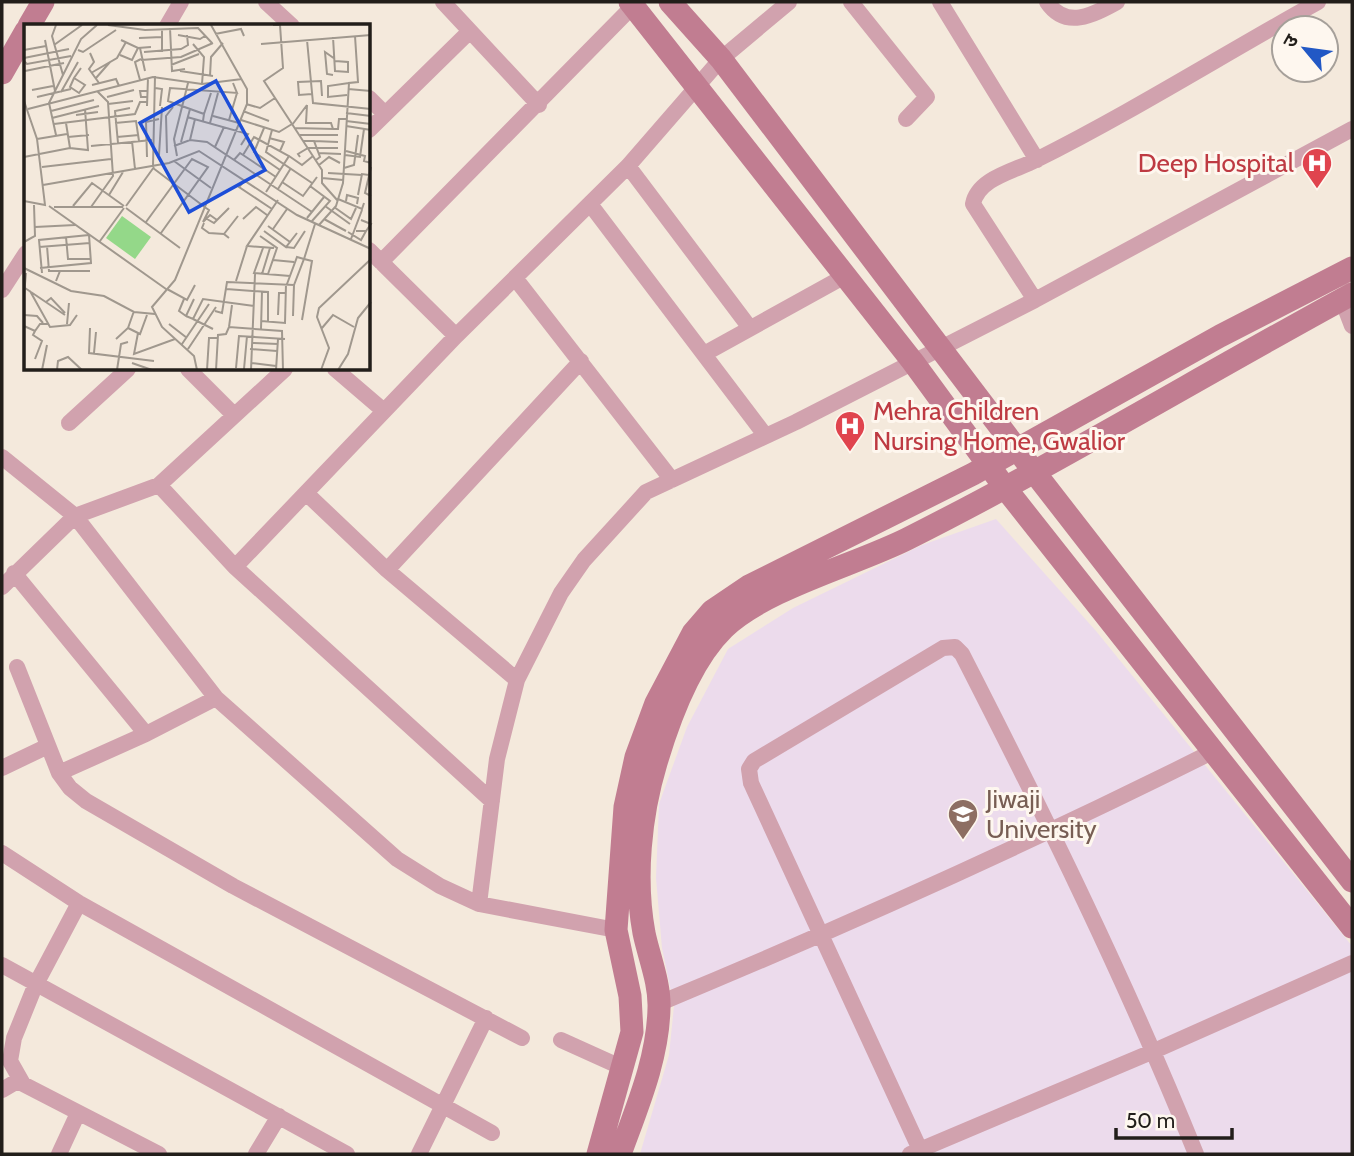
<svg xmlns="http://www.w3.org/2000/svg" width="1354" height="1156" font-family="Cabin,'Noto Sans Devanagari',sans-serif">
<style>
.education{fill:#ecdbec}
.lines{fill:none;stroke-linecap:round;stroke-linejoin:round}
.street{stroke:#d1a2ae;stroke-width:16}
.secondary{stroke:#c17d91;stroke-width:23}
.labels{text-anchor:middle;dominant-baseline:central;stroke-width:6;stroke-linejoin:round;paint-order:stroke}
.health-label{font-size:26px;fill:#be3a42;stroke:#fef7ef;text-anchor:end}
.education-label{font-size:26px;fill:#785e54;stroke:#fef7ef;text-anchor:start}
.inset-road{fill:none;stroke:#a0988e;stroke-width:2}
.view{fill:#1d4ed8;fill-opacity:0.15;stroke:#1d4ed8;stroke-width:3.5}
.inset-edge{fill:none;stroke:#221e1a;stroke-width:3.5}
</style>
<rect width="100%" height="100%" fill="#f4e9dc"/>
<path class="education" d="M996,519L1096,631L1352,946V1154H640L669,1055L674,1006L662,948L656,878L659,804L687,727L728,649L793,608L922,545Z"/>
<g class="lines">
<path class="street" d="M266,2L292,26
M443,2L539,105
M851,2L927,97L906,119
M940,2L1037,160
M1047,2C1066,30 1093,15 1117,2
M167,26L181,2
M369,98L385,114
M369,130L470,31
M628,166L750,328
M590,204L765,435
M369,250L456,336
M381,262L633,6
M515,278L672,480
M2,290L26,253
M1035,300L973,204C978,178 1015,171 1036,160C1132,112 1224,54 1318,2
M1342,300L1352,326
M704,354L845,276
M188,369L234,415
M335,369L384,411
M69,423L128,369
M2,457L75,516L216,698L397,859L440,886L479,904L616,930
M159,485L235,567L492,801
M306,493L387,570L517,680
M235,567L456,336L628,166L721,59L789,2
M387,570L581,361
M14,573L146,734
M2,587L75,516L159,485L285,369
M17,667L59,773L70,788L86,801L233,886L522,1038
M2,768L48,746
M59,773L146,734L216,698
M2,853L79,903L492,1133
M79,903L35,986L14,1038L10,1061L23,1084L159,1154
M479,904L497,759L517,680L561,593L584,560L646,492L796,422L1035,300L1352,129
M2,965L347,1154
M660,1003C848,925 1032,842 1214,751
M561,1040L623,1068
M2,1090L19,1080
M59,1154L78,1113
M256,1154L279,1116
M419,1154L486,1018
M910,1154L1154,1051L1352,963
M922,1154L751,783L749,769L754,761L943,648L955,647L962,654C1046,818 1127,983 1196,1154"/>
<path class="secondary" d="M630,2L913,362L1006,489L1352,927
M670,2L721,59L1035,473L1352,881
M29,26L43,2
M2,73L26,31
M598,1154L632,1032L630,996L616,930L625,807L636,757L656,703L693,633L712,611L749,586L973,474L1220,336L1352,268
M620,1154C637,1107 658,1059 659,1008C660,983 649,957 644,933C634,879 640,816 656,763C669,719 690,661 724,628C764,589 855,565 907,539C1058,463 1203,375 1352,294"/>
</g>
<defs>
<g id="hospital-pin" transform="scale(1.575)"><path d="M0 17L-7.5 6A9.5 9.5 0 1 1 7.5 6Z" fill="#e0444e" stroke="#fef7ef"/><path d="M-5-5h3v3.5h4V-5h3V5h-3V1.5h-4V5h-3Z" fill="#fff"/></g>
<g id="university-pin" transform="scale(1.575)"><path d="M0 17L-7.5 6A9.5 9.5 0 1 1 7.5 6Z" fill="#8d6e63" stroke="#fef7ef"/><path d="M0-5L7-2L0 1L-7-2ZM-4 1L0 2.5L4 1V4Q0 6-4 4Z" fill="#fff"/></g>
</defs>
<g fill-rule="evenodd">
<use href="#hospital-pin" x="1317" y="163"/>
<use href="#hospital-pin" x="850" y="426"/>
<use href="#university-pin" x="963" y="814"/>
</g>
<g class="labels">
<g class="health-label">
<text x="1294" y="163">Deep Hospital</text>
<text x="873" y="411" text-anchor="start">Mehra Children<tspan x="873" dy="30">Nursing Home, Gwalior</tspan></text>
</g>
<g class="education-label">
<text x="986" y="799">Jiwaji<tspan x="986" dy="30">University</tspan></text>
</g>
</g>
<g transform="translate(24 24)">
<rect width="346" height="346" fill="#f4e9dc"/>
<path d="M98,192L127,213L111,235L82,214Z" fill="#94d889"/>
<path class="inset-road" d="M32,1L28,12L39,51M84,1L121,6L174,4L188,19M249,1H256L259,44L240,57L298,146V159L314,177M146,4L148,47L161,45M138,5V28M191,10L217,5L220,12M154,11L176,15L181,12M309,13L311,47L324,48V38L311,37M115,14L138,13M21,16L31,67M97,16L114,24L127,23M283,16L289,79L347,85M169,20L180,33L178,60M237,20L347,11M30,21L58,1M116,24L121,47M0,26L22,22M54,26L59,28L92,6M120,28L157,25L164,21L163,11M66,29L70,38L65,45L75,59M96,31L108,36L114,24M0,34L45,25M117,36L157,33L189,19M0,37L3,40L47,32M147,41L175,30M1,47L40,39M156,47L189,52M67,49L93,34L102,18M309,51L303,50L301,28L311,35M186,52L187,33L199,19M50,54L61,61L55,69L46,63L50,54L57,44M72,54L86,38M116,56L111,38L117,35M68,61L92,55L95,62M131,64L138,65L136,82M324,65L347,67M8,66L29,62M37,68L54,38M288,70L275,71L274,58L297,57L298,72M323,71L304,73V62L325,59M13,73L47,65M83,73L110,66M124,73H117L116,67H124M0,77L13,115L21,181L0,177M84,80L109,77M222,80L236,84L251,74M123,82L124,54M4,85L129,53L178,60L218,55M27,87L70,76M219,87L245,97M322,89L347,92M180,90L187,69M52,91L74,88M189,92L215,99M163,93L224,110L217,121M28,94L75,82M205,96L213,69M217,96L255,108L268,100M179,97L180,90L144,77L146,64L213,69L209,59M322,97L347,100M42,99L46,124L64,126L61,85M91,99L112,97L115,117M186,99L194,69M30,100L111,90L116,78H123M268,101L283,81M322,102L347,106M240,104L230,128L256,146M271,104L309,105L307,99H282L283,81M309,105H314L315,95H322M248,106L242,128L288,159M32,111L25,79L57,15L73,1M276,111H314M44,113L65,111M93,113L115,111M245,114L260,118L256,127M13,115L43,110M166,116L171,95M108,117L111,145M279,117H290L296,133L292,136M290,117L314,118M157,118L166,85M94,119L91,87L106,84M67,122L128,116M150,122L166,116L183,118L288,188M191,123L200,103M322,127L341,132L340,137L347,139M143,129L142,92L149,83M294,129L317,130M135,131L138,83M219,131L230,113L265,132L242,168M321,131L336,133L340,105M153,132L150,115L164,59M265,132L278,141L289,132M0,133L46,124M123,133L122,98L135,95M276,133L274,130L284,124H314M210,136L216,129L252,153M150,137L187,164M295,141L305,133L316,139M129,142L131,52M18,143L87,135M347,143L341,169L347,172M129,144L178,181M320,144L330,141L334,111M304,149L338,151M0,151V177M298,154L319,156M221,156L215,163L248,185M258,158L279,172L293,153M19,161L145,139L175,127L273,191L347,225M286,162L306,177L288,197M254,165L267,144M85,171L99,148M334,171L338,150L345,151M314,175L338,185L340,179M322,177L323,171L334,174L333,180M25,182L142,265M49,182L68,159L100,182M102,182L130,143M179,182L185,186L179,198L186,191L193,196M301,182L326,200M30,183H99M67,183L89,152L84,78L73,67M310,183L327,195L332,184M102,184L156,224M283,194L300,173M183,195L190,199L205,184M219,195L232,183L243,191M300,195L322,207M122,198L168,135L184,143L137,209M180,199L178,204L185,209L200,210M295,201L312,182L319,159L325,59L334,58L331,12M244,202L266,218M11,203L51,201M249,205L263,185M240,207L262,223L273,209M332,207H342L347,200L337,196M324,208L337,216L342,207M236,212L253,224L244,250M42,213L44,235H66M205,214L200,210L214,192M327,215L338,186M76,217L100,184M0,218L11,212L10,181M23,222L25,247H36M15,223L66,219M262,223L270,224L281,207M239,224L230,249L266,252M250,224L223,222L254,176M249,236L270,238M0,244L47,267L80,272L110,288L131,290M16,244L67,239L65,211M18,249L15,216L65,211M238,250L246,224M32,257L36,247H66M212,257L223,222M263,260L273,233L280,235L291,200M1,264L41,291M143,265L163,276L171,261M202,265L244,268V298M6,267L26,303L46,301L53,291M0,271L2,249M160,275L155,287L162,292L170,275M22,278L27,274L41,289M191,287L198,289L203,258L270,261L280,235L288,237L278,296M0,291L13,292L19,299M254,291L255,269H262M162,292L169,295L179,275L230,282M269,292L270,261M169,295L189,305M237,297L261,299L262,260M43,300L45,279M145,300L163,314M0,302L11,307L16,300H25M205,303L208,281M66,304L65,329L130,337M104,304L116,310L123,291M298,304L309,291L330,303M237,305L238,267M114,309L110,330L151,315M92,315L104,304L110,287M229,319L254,320M158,320L185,280M164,325L192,283M226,325L253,327M70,329L72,308M11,335L18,317L9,311L11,307M108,339L128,346M227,339L252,342M212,344L215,312L261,315M220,345L223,312M18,346L23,321M33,346L34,337L44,333L58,346M93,346L97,320L104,318M173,346L170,332L138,303L128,283L151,256L223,80V65L187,1M183,346L185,314H194M192,346L194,311L202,310L205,303L258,307L259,346M227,346L231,250M252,346L254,315M297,346L305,324L293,293L295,284L347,235M314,346L324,330L334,294L347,278"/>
<path class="view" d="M192,57L241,146L165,188L116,99Z"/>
<rect width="346" height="346" class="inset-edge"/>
</g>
<rect width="1354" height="1156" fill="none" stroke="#221e1a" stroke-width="7"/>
<g transform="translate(1305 49) rotate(299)"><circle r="33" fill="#fef7ef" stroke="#a6a09a" stroke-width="2"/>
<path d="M0-5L12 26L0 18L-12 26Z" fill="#2258c5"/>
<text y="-10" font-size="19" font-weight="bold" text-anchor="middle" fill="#221e1a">उ</text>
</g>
<path d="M1116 1128v10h116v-10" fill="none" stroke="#221e1a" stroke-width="3.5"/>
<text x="1126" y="1128" font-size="21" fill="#221e1a" stroke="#fef7ef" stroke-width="5" paint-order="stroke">50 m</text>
</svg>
